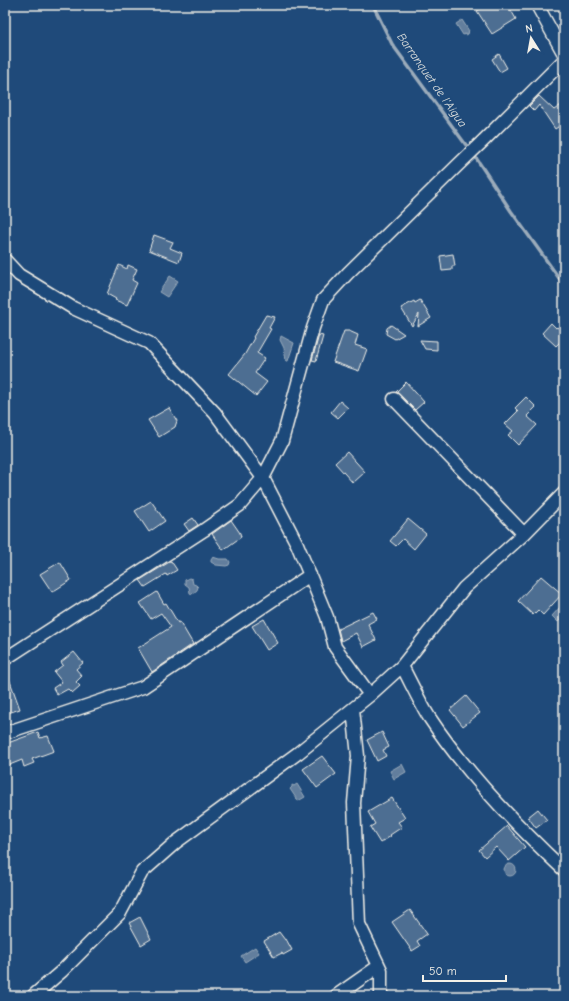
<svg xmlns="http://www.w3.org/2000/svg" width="569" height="1001" font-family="'Comic Neue',sans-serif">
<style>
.water{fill:#627e9d;stroke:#9cacbb}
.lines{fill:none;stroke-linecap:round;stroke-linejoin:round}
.stream{stroke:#9cacbb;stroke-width:3.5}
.building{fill:#4d6e92;stroke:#f4f1e8}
.minor-casing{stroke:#f4f1e8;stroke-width:15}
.minor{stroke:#1f4a7a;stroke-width:12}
.labels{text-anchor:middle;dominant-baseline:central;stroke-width:3;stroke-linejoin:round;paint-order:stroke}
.water-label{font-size:12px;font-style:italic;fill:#dee0dd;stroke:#1f4a7a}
</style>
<rect width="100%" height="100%" fill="#1f4a7a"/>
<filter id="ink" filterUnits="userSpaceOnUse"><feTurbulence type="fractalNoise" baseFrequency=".025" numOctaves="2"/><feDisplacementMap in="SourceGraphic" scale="8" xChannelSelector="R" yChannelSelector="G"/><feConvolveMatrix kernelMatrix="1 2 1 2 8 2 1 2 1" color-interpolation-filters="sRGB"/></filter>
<g filter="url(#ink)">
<path class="water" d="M462,20L469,31L468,32L469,33L465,35V34L463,35L456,24Z
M170,276L178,281L167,297L159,292Z
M281,336L294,343L288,361H286L284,348L280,340Z
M213,557L219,559H228L230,562L229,565L226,566L216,565L211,562V560Z
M189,578L192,579L193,584L196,585L198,587L197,590L192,594L190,593L189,587L185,584V580Z
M562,605L564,606V616L558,622L552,616Z
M402,764L406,772L394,779L390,771Z
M297,784L305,797L298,801L290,789L292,787V785L294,786Z
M504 870a6 6 0 1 1 12 0a6 6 0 1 1-12 0Z
M255,947L259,953L245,962L241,956Z"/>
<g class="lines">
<path class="stream" d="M373,5L392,44L466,145
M476,158L511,211L564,285"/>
</g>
<path class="building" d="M487,5H508L516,19L492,34L477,11Z
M499,54L507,68L500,72L492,59Z
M539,96L554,110L564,103V123L555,129L539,105L534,111L529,106Z
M154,235L173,242L170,248L182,253L179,262L149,250Z
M453,254L455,266H452V270L442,271L440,256Z
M119,265L127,269L128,265L137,269L132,280L137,283L127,305L115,300L116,299L107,294Z
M420,300L431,318L418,326L419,314L412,326L401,308L414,301L415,303Z
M266,315L275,317L269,328L271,329L257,353L265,358L255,373L267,382L256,396L229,374L245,354L254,338L253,337Z
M551,323L556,328L557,327L564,333V338L556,346L542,333Z
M391,325L404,334L395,339L386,334L387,328Z
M344,331H349L358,335L355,345L367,349L359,371L333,362Z
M319,335L323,336L316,361L312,360Z
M420,340L437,341V350L425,349Z
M406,382L424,402L415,410L399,394L396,392Z
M526,397L536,407L527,416L537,425L518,445L508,435L513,431L505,424L518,411L515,408Z
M340,401L348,408L338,418L331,412Z
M169,408L177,421L175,427L159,437L148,420Z
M347,452L365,472L353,483L335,463Z
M151,501L165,521L149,532L135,511Z
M193,518L198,525L189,531L184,524Z
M408,519L426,534L414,549L403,539L396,546L390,541Z
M231,520L240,533L241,537L223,550L212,534Z
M171,561L177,570L167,576L166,574L145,587L140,580Z
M60,562L71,580L52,592L40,574Z
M541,576L562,594L543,615L538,610L533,615L518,601Z
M157,592L164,604L166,603L178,623L180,622L193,644L152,672L138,648L171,627L161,613L151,619L140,603Z
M373,612L377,619L368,624L376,640L363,647L356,633L341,641L338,629Z
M264,619L278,643L267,650L252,626Z
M74,652L83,663L76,669L82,676L76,682L80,686L72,693L68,689L57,695L53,688L62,682L54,672L63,665L61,662Z
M6,670L20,709L8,713L5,704V671Z
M466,696L480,713L463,726L450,710Z
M38,732L40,738L48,736L54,751L32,759L34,763L24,767L22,760L7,766L5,762V744Z
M382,732L389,747L383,750L386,756L377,761L367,740Z
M322,756L336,774L317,788L303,769Z
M392,798L405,818L398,822L402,827L390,835L391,836L380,843L370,827L375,824L368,812Z
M538,809L547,820L536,828L528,817Z
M507,826L525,847L509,861L496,847L485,857L479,850Z
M410,910L427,934L417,941L420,946L412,951L392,922Z
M140,917L151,939L141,945L129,923Z
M279,932L285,940L286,939L292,950L283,955L282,953L274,957L264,941Z"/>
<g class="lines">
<g class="minor-casing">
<path id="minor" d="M537,5L564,54
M5,260L19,275L73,308L149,343L215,413L263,478L297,544L327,617L335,647L370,695
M394,399L524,534
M5,659L204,530L240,505L263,478L282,441L313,328L323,300L348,273L458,165L484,140L564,60
M402,666C411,683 419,701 429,717C466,773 515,824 564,870
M353,709L358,756L354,803L359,924L381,970V996
M5,733L143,687L310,575
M33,996L62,971L120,913L142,872L175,843L298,753L370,695L402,666L464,588L524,534L564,493
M336,996L379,966"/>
</g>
<use href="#minor" class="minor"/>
</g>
</g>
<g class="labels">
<g class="water-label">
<text transform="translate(432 80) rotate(55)">Barranquet de l'Aigua</text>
</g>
</g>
<rect width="569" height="1001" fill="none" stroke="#1f4a7a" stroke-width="20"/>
<rect x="10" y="10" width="549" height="981" fill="none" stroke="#f4f1e8" stroke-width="1.5" filter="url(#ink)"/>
<g transform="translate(531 38) rotate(349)" stroke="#1f4a7a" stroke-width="3" paint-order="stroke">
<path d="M0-3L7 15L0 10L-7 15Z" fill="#f4f1e8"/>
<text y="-6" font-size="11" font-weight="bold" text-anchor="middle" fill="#f4f1e8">N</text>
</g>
<path d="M423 975v6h83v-6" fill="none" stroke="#f4f1e8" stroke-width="2"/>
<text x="429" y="975" font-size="12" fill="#f4f1e8" stroke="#1f4a7a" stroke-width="3" paint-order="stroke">50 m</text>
</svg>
